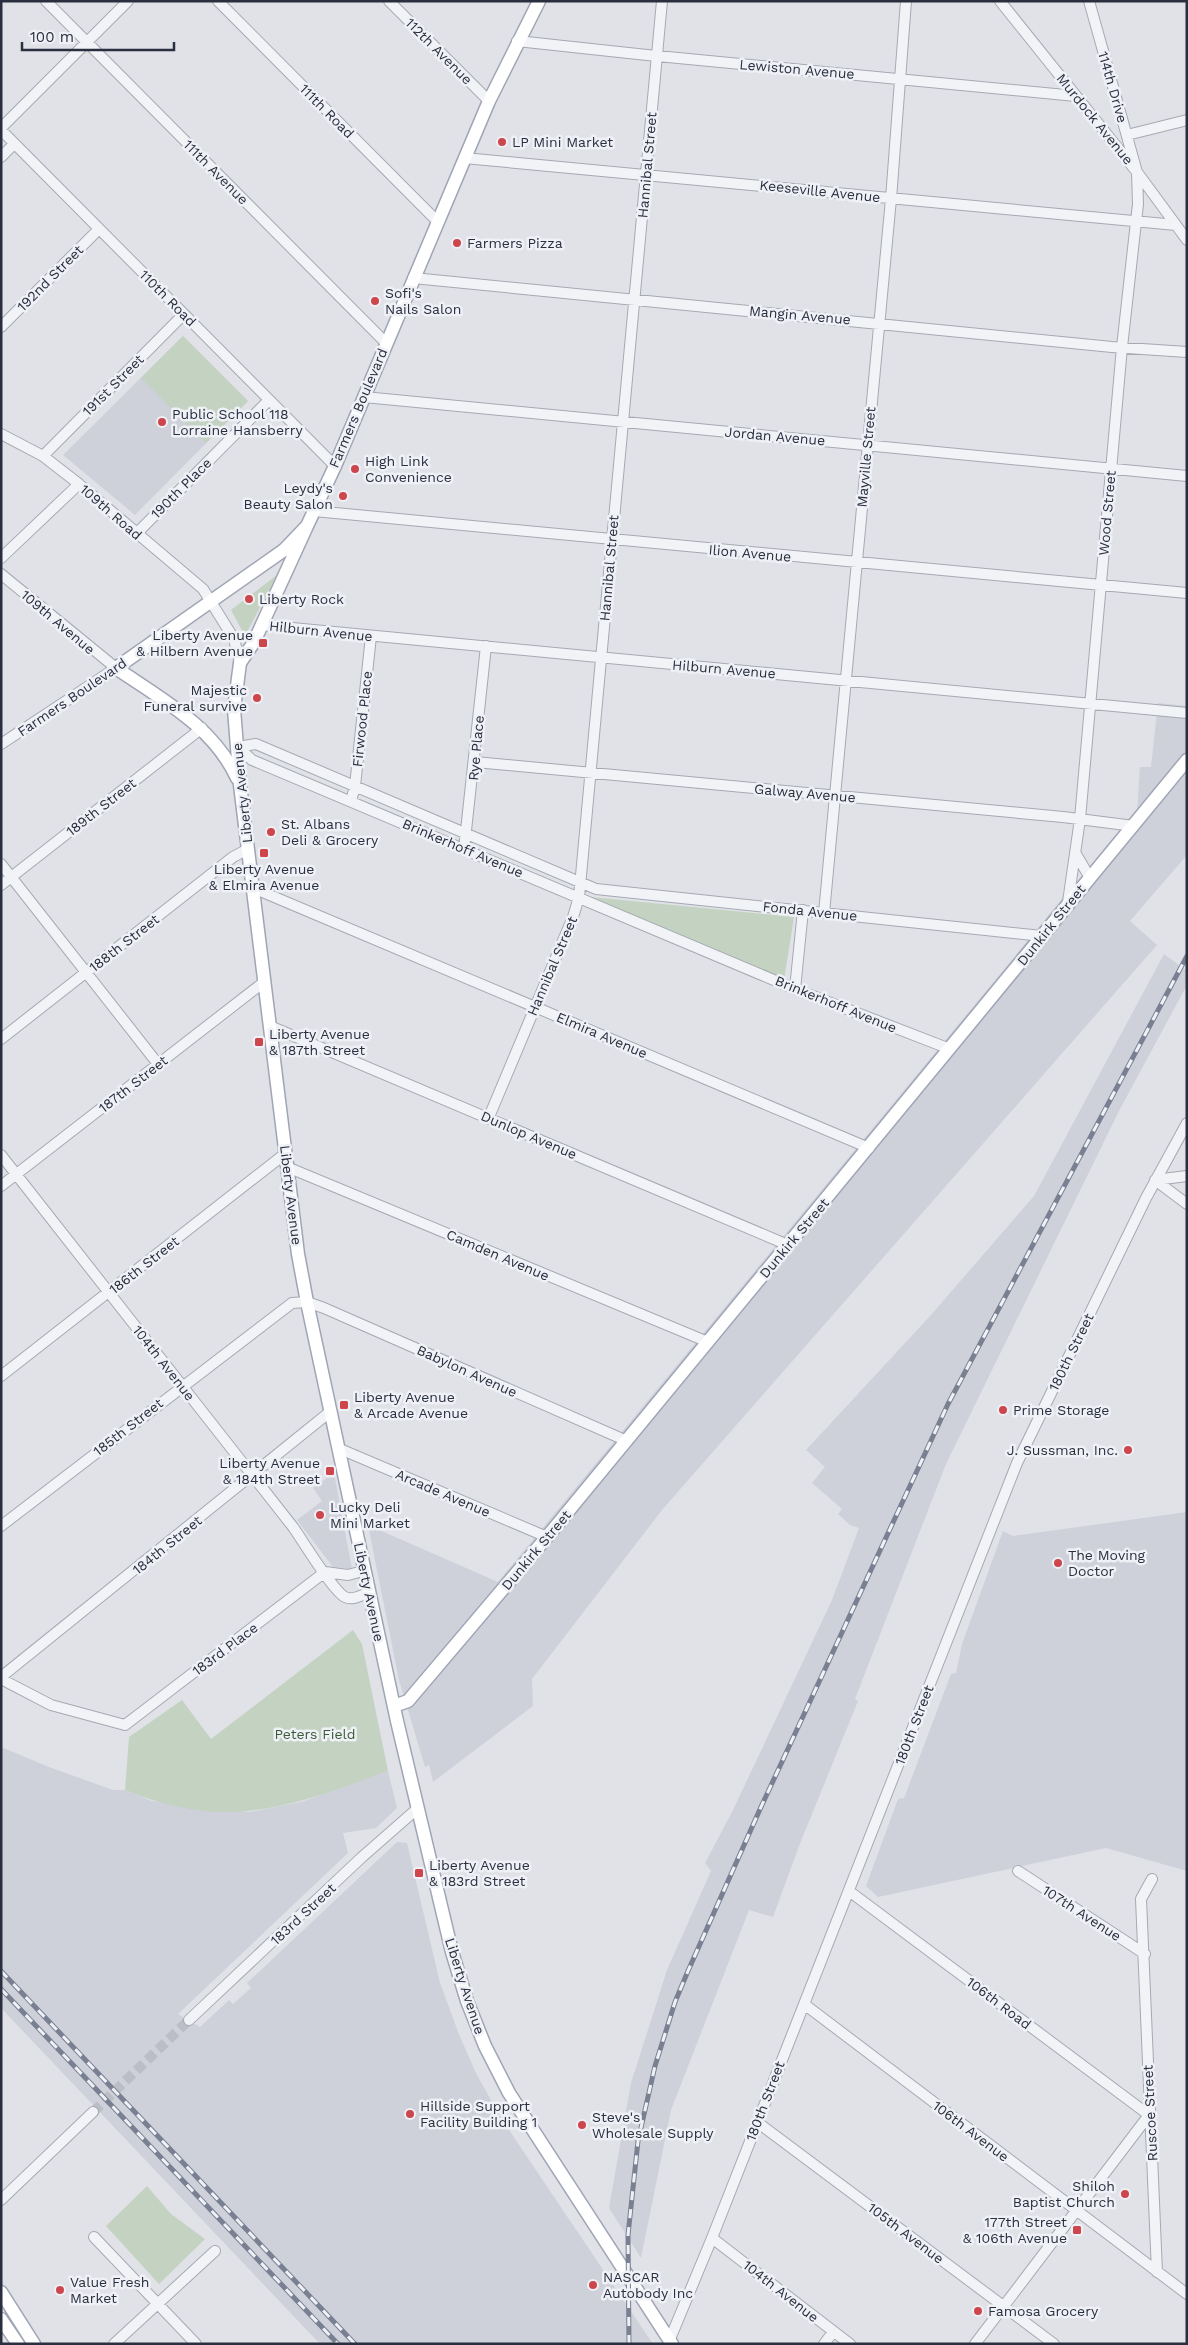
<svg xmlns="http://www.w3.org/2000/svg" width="1188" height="2345" font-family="'Work Sans',sans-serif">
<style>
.built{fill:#ced1da}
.green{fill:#c3d2c1}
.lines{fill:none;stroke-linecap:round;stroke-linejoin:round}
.minor-tunnel{stroke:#bbbec6;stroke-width:10;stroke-dasharray:10 5;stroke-linecap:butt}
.minor-casing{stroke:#a5a9b2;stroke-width:12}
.major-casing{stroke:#9fa5b4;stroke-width:15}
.minor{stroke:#f2f3f7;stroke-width:10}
.major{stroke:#fff;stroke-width:12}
.rail-casing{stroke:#798092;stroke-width:5}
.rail{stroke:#eff1f6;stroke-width:3;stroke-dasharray:9;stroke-linecap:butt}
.poi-dot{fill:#cc464c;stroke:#eff1f6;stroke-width:2}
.labels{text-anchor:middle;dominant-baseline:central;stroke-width:5;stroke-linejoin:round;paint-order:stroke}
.street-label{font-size:14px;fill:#292f3f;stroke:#eff1f6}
.poi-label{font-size:14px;fill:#292f3f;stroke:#eff1f6;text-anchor:start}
.park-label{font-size:14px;fill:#395b36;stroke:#eff1f6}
</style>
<rect width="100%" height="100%" fill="#e0e2e8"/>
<path class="built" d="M183,336L248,401L135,515L63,455Z
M1158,703L1187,706V855L1130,921L1157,945L662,1510L532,1679L533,1706L433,1782L429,1765L425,1767L399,1680L368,1525L498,1582L1066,894L1102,856L1137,814L1140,767H1151Z
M1164,954L1187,971V985L1120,1109L946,1464L855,1699L858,1701L799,1846L773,1917L749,1910L671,2110L641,2258L609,2208L631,2083L667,1970L711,1871L705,1863L733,1810L832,1600L859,1528L850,1525L838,1514L842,1509L812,1483L825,1467L806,1450L931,1315L1034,1196Z
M327,1478H335L352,1569L333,1567L297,1520L322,1501L313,1488Z
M1187,1512V1871L1106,1848L878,1897L866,1886L898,1799L904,1798L951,1674L956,1673L962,1644L1003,1531L1013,1536Z
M1,1747L49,1767L113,1790H125L152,1801L250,1812L301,1802L388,1771L397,1808L376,1828L343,1833L348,1853L178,2014L200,2027L229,2000L233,2004L251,1988L247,1983L397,1842L407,1843L440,1983L460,2037L476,2073L501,2118L653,2344H320L1,2008Z"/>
<path class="green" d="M183,336L248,401L206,443L141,378Z
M277,575L245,636L231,610Z
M591,897L794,917L784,980Z
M353,1630L362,1644L388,1771C291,1807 227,1832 125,1790L129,1737L182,1700L211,1739Z
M147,2186L171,2214L205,2239L159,2284L106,2226Z"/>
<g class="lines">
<path class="minor-tunnel" d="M93,2112L189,2020"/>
<g class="minor-casing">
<path id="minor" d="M46,1L386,343
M218,1L437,221
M389,1L489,101
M1000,1L1137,172L1187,240
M517,41L647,55L1076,96
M1,128L128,1
M1,130L335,466
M1127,135L1187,120
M1,157L14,144
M464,158L1176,225
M413,278L1112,347L1187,352
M1,327L99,229
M364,397L1187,476
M1,434L43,456L79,484L203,589L234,639L240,663
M43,456L184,314
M314,511L1187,593
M137,533L269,400
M1,558L79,484
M1,574L116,668L1,744
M261,625L1187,713
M238,747L256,744L596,889L1042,936
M238,747L252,760L795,989L950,1049
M475,762L1063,817L1134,826
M351,801L355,786L371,636
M464,849L486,646
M1076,854L1090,878
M1,864L158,1064
M1,885L202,728
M253,888L869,1148
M1068,902L1080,819L1122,347L1138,204L1137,172L1089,1
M824,913L891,199L906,1
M795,989L803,910
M270,1026L788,1245
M1,1039L233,857L248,849
M489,1117L573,917L579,897L662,1
M1,1155L293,1527C303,1541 333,1591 345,1597C353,1601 361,1595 368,1593
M287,1167L708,1342
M1155,1180L1187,1204
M1155,1180L1187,1176
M1,1186L264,982
M1,1376L286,1153
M340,1449L547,1537
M1,1526L292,1303L307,1302L324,1308L627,1441
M325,1572L348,1575L363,1571
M1,1677L331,1411
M1,1679L51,1705L125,1725L325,1572
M1018,1871L1145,1954
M1152,1879L1141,1899L1157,2272
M849,1891L1149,2115
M804,2004L1187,2294
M189,2020L361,1858L418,1808
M757,2122L1054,2344
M1,2200L93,2112
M94,2237L196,2344
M712,2238L850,2344
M670,2339L712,2238L1017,1463L1146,1198L1187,1123
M114,2344L215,2251
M824,2344L833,2332
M975,2344L1149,2115"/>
</g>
<g class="major-casing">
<path id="major" d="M307,526L254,642L240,663L234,709L240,785L298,1254L307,1302L397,1721L452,1952L467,2001L485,2046L509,2093L672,2344
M237,778C213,726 161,699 116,668L284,550L307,526L335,466L489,101L539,1
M394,1706L408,1701L547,1537L1187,760
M1,2292L34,2344
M1,2319L18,2344"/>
</g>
<use href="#minor" class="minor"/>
<use href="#major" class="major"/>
<g class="rail-casing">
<path id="rail" d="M1,1971L355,2344
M1,1989L338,2344
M629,2344L628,2235L638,2141L655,2066L675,2002L688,1971L761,1807L948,1404L1187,956"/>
</g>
<use href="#rail" class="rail"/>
</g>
<g class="poi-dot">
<circle cx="502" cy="142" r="5"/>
<circle cx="457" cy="243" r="5"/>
<circle cx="375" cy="301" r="5"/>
<circle cx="162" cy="422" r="5"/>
<circle cx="355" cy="469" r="5"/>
<circle cx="343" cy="496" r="5"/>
<circle cx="249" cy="599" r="5"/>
<rect x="258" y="638" width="10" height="10" rx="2.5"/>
<circle cx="257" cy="698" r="5"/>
<circle cx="271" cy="832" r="5"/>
<rect x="259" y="848" width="10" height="10" rx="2.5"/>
<rect x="254" y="1037" width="10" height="10" rx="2.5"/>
<rect x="339" y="1400" width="10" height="10" rx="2.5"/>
<circle cx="1003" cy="1410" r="5"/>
<circle cx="1128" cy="1450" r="5"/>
<rect x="325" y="1466" width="10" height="10" rx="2.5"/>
<circle cx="320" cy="1515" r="5"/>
<circle cx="1058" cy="1563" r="5"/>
<rect x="414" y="1868" width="10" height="10" rx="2.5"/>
<circle cx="410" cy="2114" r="5"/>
<circle cx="582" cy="2125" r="5"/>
<circle cx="1125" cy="2194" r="5"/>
<rect x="1072" y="2225" width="10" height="10" rx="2.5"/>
<circle cx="593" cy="2285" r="5"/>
<circle cx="60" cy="2290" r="5"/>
<circle cx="978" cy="2311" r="5"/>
</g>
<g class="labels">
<g class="street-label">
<text transform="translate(439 51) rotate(45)">112th Avenue</text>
<text transform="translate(797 69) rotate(5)">Lewiston Avenue</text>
<text transform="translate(1113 87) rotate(74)">114th Drive</text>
<text transform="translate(327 111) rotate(45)">111th Road</text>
<text transform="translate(1095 119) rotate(51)">Murdock Avenue</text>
<text transform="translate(647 165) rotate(-85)">Hannibal Street</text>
<text transform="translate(216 172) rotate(45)">111th Avenue</text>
<text transform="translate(820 191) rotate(6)">Keeseville Avenue</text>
<text transform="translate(50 278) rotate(-45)">192nd Street</text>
<text transform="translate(168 298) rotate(45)">110th Road</text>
<text transform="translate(800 315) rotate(5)">Mangin Avenue</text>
<text transform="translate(113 385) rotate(-45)">191st Street</text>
<text transform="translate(358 408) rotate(-67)">Farmers Boulevard</text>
<text transform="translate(775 436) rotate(5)">Jordan Avenue</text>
<text transform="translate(866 457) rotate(-85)">Mayville Street</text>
<text transform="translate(181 488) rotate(-45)">190th Place</text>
<text transform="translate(111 512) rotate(41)">109th Road</text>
<text transform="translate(1107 513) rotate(-85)">Wood Street</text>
<text transform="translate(750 553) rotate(5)">Ilion Avenue</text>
<text transform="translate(609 568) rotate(-85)">Hannibal Street</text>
<text transform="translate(58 622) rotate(40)">109th Avenue</text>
<text transform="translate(321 631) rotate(6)">Hilburn Avenue</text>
<text transform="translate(724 669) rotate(5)">Hilburn Avenue</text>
<text transform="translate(72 697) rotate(-34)">Farmers Boulevard</text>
<text transform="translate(362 719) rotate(-84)">Firwood Place</text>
<text transform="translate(476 748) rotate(-85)">Rye Place</text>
<text transform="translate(242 793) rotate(-96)">Liberty Avenue</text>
<text transform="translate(805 793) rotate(5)">Galway Avenue</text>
<text transform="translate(101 807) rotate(-38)">189th Street</text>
<text transform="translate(463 848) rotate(23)">Brinkerhoff Avenue</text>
<text transform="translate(810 911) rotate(6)">Fonda Avenue</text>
<text transform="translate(1051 925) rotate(-51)">Dunkirk Street</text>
<text transform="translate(124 943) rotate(-38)">188th Street</text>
<text transform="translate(552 966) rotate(-67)">Hannibal Street</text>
<text transform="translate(836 1004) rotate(22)">Brinkerhoff Avenue</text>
<text transform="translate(602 1035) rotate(23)">Elmira Avenue</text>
<text transform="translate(133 1084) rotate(-38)">187th Street</text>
<text transform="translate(529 1135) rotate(23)">Dunlop Avenue</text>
<text transform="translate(291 1195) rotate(83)">Liberty Avenue</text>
<text transform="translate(794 1238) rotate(-50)">Dunkirk Street</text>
<text transform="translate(498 1255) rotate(23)">Camden Avenue</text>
<text transform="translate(144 1265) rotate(-38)">186th Street</text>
<text transform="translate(1071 1352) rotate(-64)">180th Street</text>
<text transform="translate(164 1363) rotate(52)">104th Avenue</text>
<text transform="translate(467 1371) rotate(24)">Babylon Avenue</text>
<text transform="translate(128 1427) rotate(-38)">185th Street</text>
<text transform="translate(443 1493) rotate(23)">Arcade Avenue</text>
<text transform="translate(167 1545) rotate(-39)">184th Street</text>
<text transform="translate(536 1550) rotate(-50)">Dunkirk Street</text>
<text transform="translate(369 1592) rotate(78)">Liberty Avenue</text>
<text transform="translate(225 1649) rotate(-37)">183rd Place</text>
<text transform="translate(914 1725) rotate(-69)">180th Street</text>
<text transform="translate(1082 1913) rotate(33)">107th Avenue</text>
<text transform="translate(303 1914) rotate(-43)">183rd Street</text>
<text transform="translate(465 1986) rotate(72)">Liberty Avenue</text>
<text transform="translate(999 2003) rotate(37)">106th Road</text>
<text transform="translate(765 2101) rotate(-69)">180th Street</text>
<text transform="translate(1150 2113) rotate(-93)">Ruscoe Street</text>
<text transform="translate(971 2131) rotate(37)">106th Avenue</text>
<text transform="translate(906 2233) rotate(37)">105th Avenue</text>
<text transform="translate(781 2291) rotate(38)">104th Avenue</text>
</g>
<g class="poi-label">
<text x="512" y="142">LP Mini Market</text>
<text x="467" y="243">Farmers Pizza</text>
<text x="385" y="293">Sofi's<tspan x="385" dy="16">Nails Salon</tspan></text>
<text x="172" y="414">Public School 118<tspan x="172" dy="16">Lorraine Hansberry</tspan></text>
<text x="365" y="461">High Link<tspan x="365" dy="16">Convenience</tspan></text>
<text x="333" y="488" text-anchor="end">Leydy's<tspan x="333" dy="16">Beauty Salon</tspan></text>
<text x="259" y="599">Liberty Rock</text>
<text x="253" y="635" text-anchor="end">Liberty Avenue<tspan x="253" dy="16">&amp; Hilbern Avenue</tspan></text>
<text x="247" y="690" text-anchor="end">Majestic<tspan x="247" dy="16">Funeral survive</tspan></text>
<text x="281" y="824">St. Albans<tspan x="281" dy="16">Deli &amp; Grocery</tspan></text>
<text x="264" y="869" text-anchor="middle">Liberty Avenue<tspan x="264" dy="16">&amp; Elmira Avenue</tspan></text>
<text x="269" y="1034">Liberty Avenue<tspan x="269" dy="16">&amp; 187th Street</tspan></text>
<text x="354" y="1397">Liberty Avenue<tspan x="354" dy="16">&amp; Arcade Avenue</tspan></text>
<text x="1013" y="1410">Prime Storage</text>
<text x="1118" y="1450" text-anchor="end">J. Sussman, Inc.</text>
<text x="320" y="1463" text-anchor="end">Liberty Avenue<tspan x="320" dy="16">&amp; 184th Street</tspan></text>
<text x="330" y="1507">Lucky Deli<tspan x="330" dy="16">Mini Market</tspan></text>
<text x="1068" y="1555">The Moving<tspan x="1068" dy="16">Doctor</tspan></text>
<text x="429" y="1865">Liberty Avenue<tspan x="429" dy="16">&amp; 183rd Street</tspan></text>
<text x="420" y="2106">Hillside Support<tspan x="420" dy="16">Facility Building 1</tspan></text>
<text x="592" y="2117">Steve's<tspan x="592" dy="16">Wholesale Supply</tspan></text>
<text x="1115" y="2186" text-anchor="end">Shiloh<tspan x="1115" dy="16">Baptist Church</tspan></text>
<text x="1067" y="2222" text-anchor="end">177th Street<tspan x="1067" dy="16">&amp; 106th Avenue</tspan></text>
<text x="603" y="2277">NASCAR<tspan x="603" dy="16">Autobody Inc</tspan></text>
<text x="70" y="2282">Value Fresh<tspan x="70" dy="16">Market</tspan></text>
<text x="988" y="2311">Famosa Grocery</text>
</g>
<g class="park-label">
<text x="315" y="1734">Peters Field</text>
</g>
</g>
<rect width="1188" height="2345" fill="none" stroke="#292f3f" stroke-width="5"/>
<path d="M22 42v8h152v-8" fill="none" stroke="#292f3f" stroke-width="2.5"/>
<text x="30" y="42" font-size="15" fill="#292f3f" stroke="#eff1f6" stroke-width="4" paint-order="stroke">100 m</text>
</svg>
